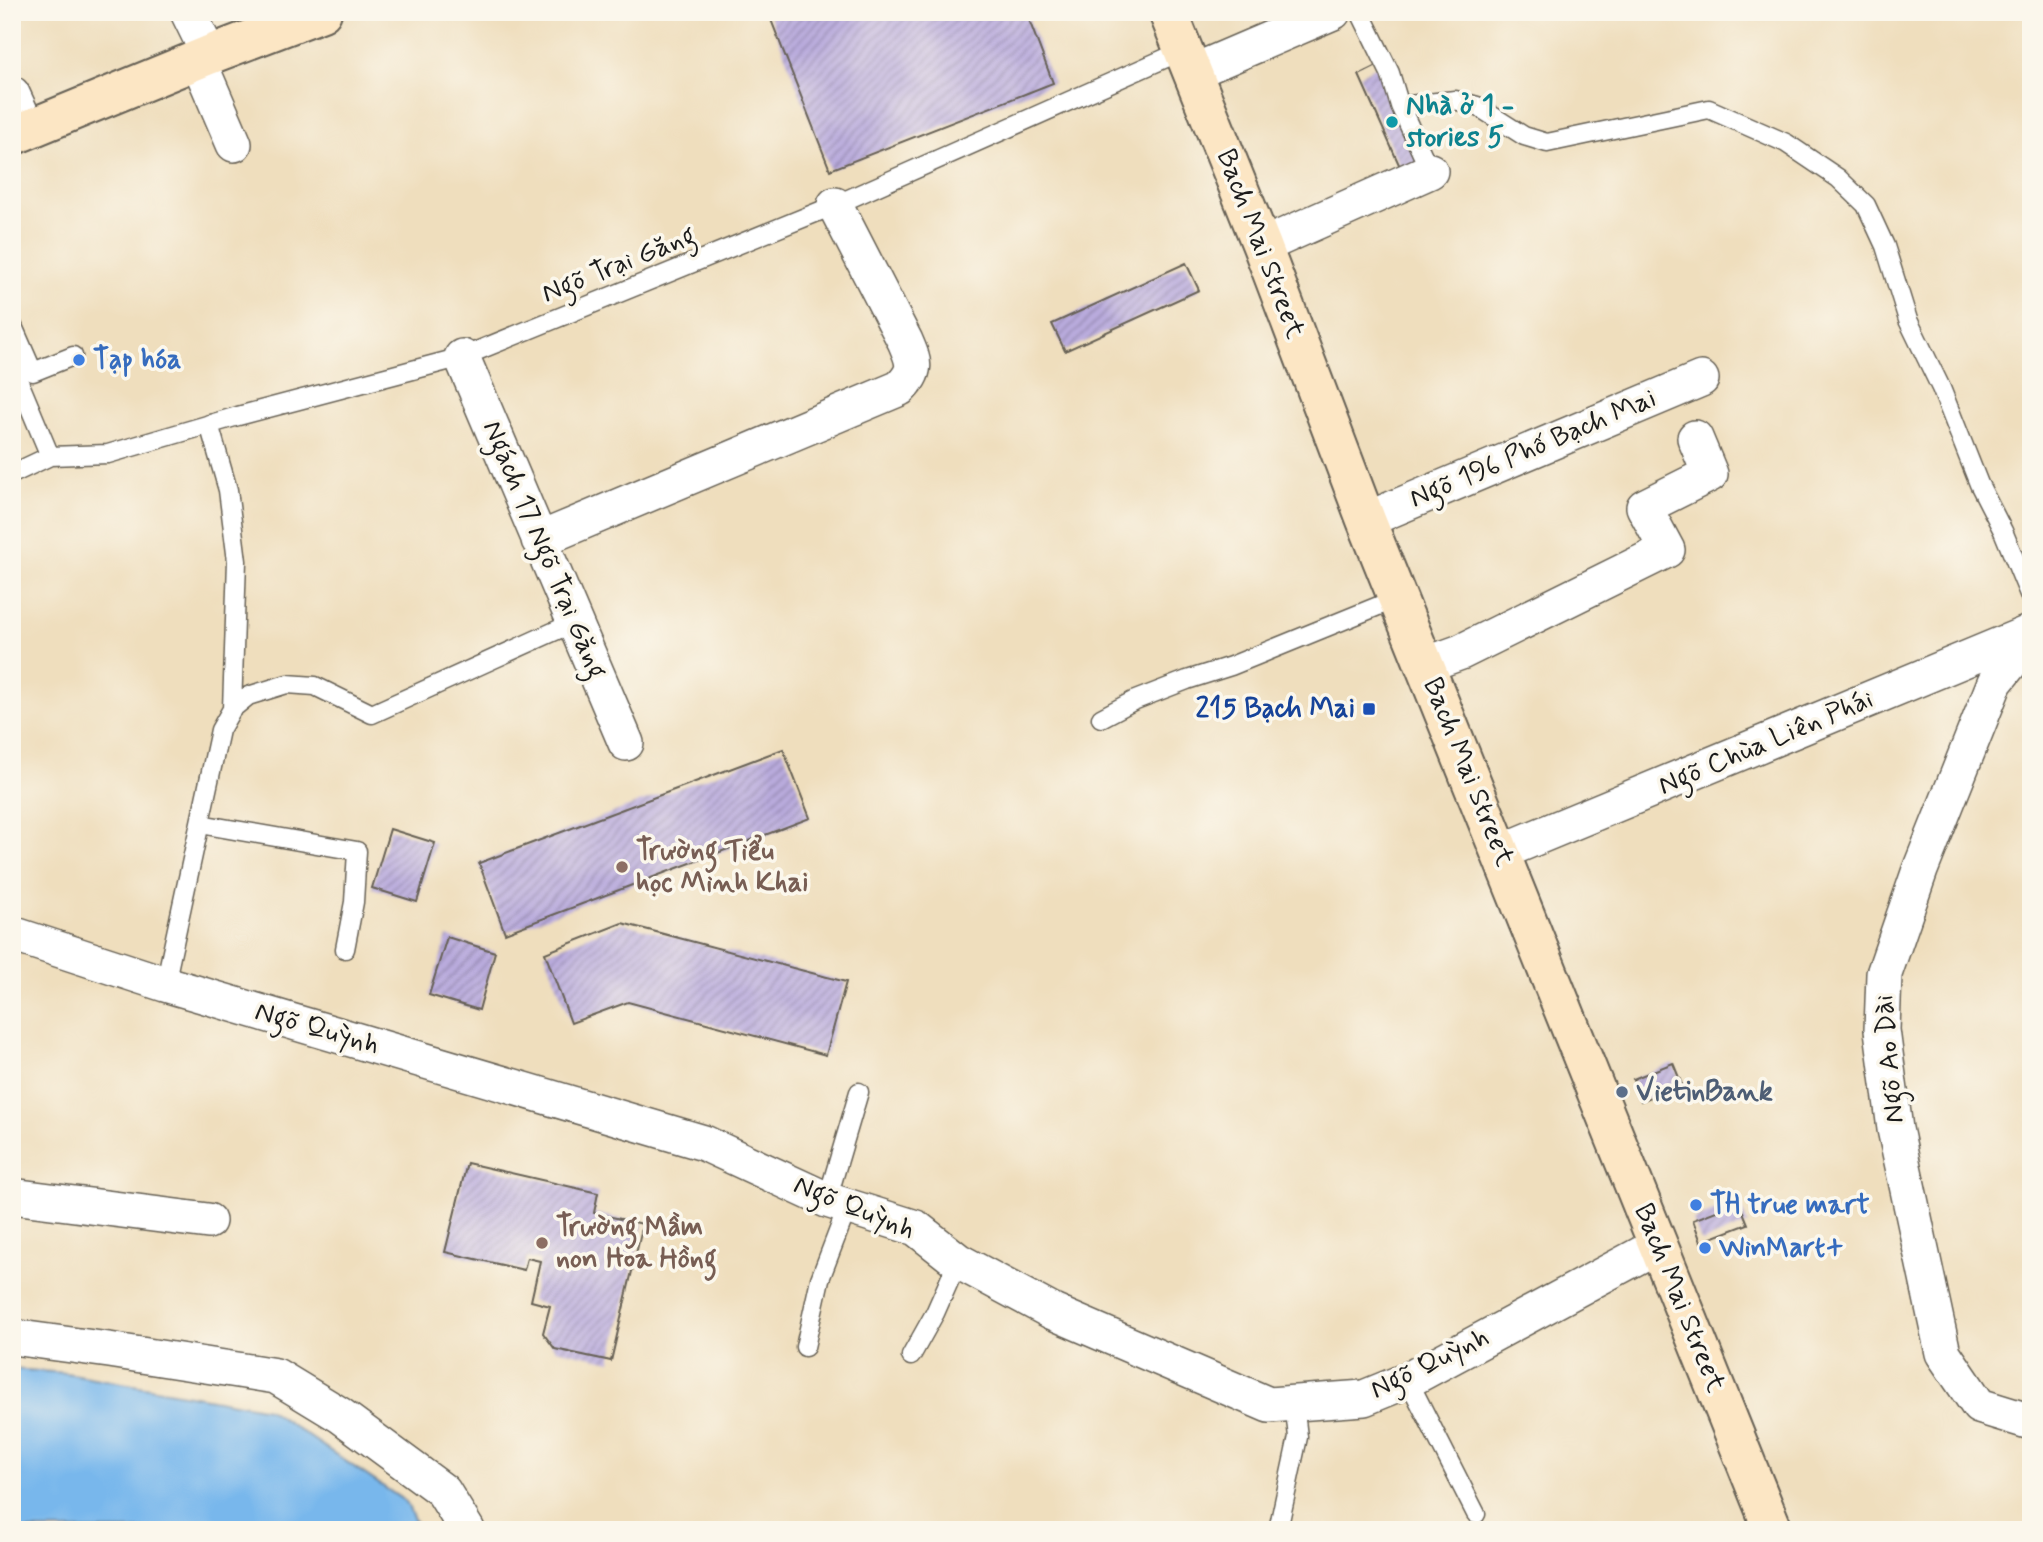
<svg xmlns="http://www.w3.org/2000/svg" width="2043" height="1542" font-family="Mynerve,sans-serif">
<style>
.water{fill:#78b7ec;stroke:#4a6a84;stroke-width:2}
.building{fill:url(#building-hatch)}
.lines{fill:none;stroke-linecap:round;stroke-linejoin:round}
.lane-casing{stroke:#666054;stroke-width:21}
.street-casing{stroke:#666054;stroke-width:38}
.secondary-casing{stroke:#666054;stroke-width:42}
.lane{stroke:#fff;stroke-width:18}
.street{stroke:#fff;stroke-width:35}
.secondary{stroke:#fce6c4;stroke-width:38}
.culture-dot{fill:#0f9aa8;stroke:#fbf7ec;stroke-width:2.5}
.shop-dot{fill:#3f7fe0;stroke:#fbf7ec;stroke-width:2.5}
.transit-dot{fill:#1a4fb4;stroke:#fbf7ec;stroke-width:2.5}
.education-dot{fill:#8d6e63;stroke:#fbf7ec;stroke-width:2.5}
.service-dot{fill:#5c6f8a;stroke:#fbf7ec;stroke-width:2.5}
.labels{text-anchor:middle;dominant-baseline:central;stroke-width:7;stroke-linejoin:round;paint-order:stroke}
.culture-label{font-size:28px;font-weight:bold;fill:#0d838f;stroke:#fbf7ec;text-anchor:start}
.street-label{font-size:28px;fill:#1c1c1c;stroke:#fbf7ec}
.shop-label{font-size:28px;font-weight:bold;fill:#366cbe;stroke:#fbf7ec;text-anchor:start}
.transit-label{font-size:28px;font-weight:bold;fill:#164399;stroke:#fbf7ec;text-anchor:end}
.education-label{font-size:28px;font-weight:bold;fill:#785e54;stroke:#fbf7ec;text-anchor:start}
.service-label{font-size:28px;font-weight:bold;fill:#4e5e75;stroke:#fbf7ec;text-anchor:start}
</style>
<defs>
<pattern id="building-hatch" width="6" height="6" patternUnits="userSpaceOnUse" patternTransform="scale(1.75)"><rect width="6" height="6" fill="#b9abdd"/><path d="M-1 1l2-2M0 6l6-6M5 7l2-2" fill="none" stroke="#968ab2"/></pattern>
</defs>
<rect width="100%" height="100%" fill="#fbf7ec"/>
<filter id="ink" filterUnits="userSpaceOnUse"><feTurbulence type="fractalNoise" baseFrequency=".0143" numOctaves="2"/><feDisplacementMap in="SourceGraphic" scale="14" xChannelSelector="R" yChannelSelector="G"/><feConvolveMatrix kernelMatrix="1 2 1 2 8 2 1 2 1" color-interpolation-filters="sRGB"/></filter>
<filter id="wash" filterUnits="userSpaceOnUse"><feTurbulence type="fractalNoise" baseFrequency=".00686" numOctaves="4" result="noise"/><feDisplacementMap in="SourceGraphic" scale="28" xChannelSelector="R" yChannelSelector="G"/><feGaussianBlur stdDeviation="1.57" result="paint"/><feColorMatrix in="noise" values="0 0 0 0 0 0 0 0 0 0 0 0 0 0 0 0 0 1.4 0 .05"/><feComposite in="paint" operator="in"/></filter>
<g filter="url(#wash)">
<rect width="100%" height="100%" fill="#efdebd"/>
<path class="water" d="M12,1369L66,1373L268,1409L406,1502L419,1530H12Z"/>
<g id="blocks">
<path class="building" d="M768,12H1026L1053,83L830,170Z
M1379,65L1426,169L1405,178L1359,75Z
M1186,263L1199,290L1065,351L1052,324Z
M783,749L810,818L505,933L479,863Z
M390,829L435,843L417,902L372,888Z
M622,923L846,982L826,1055L628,1002L571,1023L545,953Z
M447,937L495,952L479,1010L429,995Z
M1673,1063L1682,1085L1641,1101L1633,1079Z
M467,1163L598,1193L594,1213L643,1224L611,1361L555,1349L543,1333L550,1306L531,1301L540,1261L527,1258L524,1270L445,1252Z
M1739,1202L1748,1224L1701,1242L1693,1220Z"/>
</g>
</g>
<g filter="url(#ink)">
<use href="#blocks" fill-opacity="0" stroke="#666054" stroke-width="2"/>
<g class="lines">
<g class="lane-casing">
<path id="lane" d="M1360,12L1390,73L1400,106L1455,100L1477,106L1524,136L1547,143L1709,109L1786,143L1838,178L1866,205L1885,246L1908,320L1941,388L1979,484L2003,531L2031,599
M1400,106L1430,171
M12,324L33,372L73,356
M12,365L50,456L108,454L238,416L462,357L835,205L1184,50
M209,424L228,490L237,561L232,709
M12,474L50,456
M1101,718L1133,701L1187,680L1231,666L1398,598
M200,824L357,851L354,902L345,949
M165,984L220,730L232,709L248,696L287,684L315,686L372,714L575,622
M827,1200L859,1092
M805,1347L820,1279L848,1206
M911,1356L935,1313L958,1261
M1408,1380L1476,1514
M1278,1530L1298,1437L1294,1403"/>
</g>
<g class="street-casing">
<path id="street" d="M188,12L209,55
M198,60L234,144
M1193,72L1333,12
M12,94L28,129
M1262,246L1430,171
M462,357L626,743
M1366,520L1701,379
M539,540L900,388C917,370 915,364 905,341L835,205
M2031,632L2017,655L1995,682L1920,870L1884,974L1882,1030L1895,1129L1943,1353L1979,1406L2031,1422
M1425,665L1461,652L1667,550L1644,507L1710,474L1695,438
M1501,852L2031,632
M12,934L165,984L704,1143L827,1200L916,1228L958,1261L1053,1312L1269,1405L1364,1398L1408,1380L1657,1246
M12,1196L208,1221
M12,1337L109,1350L276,1376L340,1415L443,1491L467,1530"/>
</g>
<g class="secondary-casing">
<path id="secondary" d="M1168,12L1262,246L1366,520L1773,1530
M12,136L209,55L322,12"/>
</g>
<use href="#lane" class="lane"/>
<use href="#street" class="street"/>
<use href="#secondary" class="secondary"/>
</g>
</g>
<circle class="culture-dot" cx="1392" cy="122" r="7"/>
<g class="shop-dot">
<circle cx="79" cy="360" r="7"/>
<circle cx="1696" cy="1205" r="7"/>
<circle cx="1705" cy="1248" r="7"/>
</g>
<rect class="transit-dot" x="1362" y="702" width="14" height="14" rx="3.5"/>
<g class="education-dot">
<circle cx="622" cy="867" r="7"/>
<circle cx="542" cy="1243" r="7"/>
</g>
<circle class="service-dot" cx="1622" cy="1092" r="7"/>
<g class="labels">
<g class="culture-label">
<text x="1406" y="106">Nhà ở 1 -<tspan x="1406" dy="32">stories 5</tspan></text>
</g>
<g class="street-label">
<text transform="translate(1260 244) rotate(69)">Bach Mai Street</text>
<text transform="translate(619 265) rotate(-22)">Ngõ Trại Găng</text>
<text transform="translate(1533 449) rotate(-23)">Ngõ 196 Phố Bạch Mai</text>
<text transform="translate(544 550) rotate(67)">Ngách 17 Ngõ Trại Găng</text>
<text transform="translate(1766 743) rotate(-23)">Ngõ Chùa Liên Phái</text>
<text transform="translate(1468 772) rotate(68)">Bach Mai Street</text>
<text transform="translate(317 1029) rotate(16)">Ngõ Quỳnh</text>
<text transform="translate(1890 1059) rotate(-95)">Ngõ Ao Dài</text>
<text transform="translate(854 1208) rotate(22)">Ngõ Quỳnh</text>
<text transform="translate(1679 1298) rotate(68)">Bach Mai Street</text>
<text transform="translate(1430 1364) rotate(-26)">Ngõ Quỳnh</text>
</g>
<g class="shop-label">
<text x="93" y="360">Tạp hóa</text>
<text x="1710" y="1205">TH true mart</text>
<text x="1719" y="1248">WinMart+</text>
</g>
<g class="transit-label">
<text x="1355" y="709">215 Bạch Mai</text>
</g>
<g class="education-label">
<text x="636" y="851">Trường Tiểu<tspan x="636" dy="32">học Minh Khai</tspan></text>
<text x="556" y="1227">Trường Mầm<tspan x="556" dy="32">non Hoa Hồng</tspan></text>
</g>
<g class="service-label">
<text x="1636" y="1092">VietinBank</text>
</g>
</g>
<rect width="2043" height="1542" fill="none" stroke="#fbf7ec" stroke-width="42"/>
</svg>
